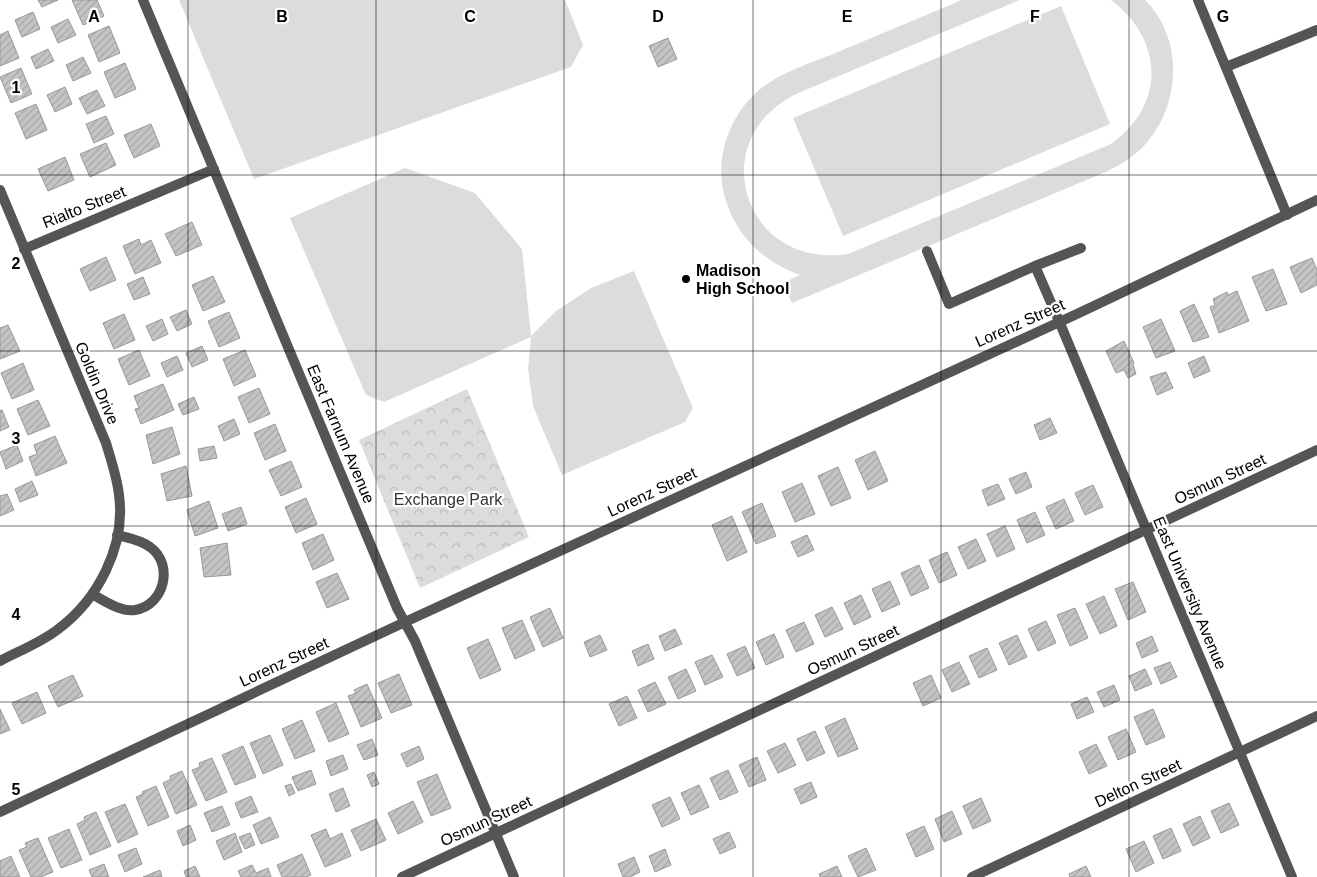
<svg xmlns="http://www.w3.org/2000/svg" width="1317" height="877" font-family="Helvetica,sans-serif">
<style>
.forest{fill:url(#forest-crowns)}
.pitch{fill:#dcdcdc}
.building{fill:url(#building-hatch);stroke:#999}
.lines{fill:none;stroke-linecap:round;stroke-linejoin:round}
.lane{stroke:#555;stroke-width:10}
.street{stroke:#555;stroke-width:10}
.grid{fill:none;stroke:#000;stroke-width:1;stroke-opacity:0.55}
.poi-dot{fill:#000;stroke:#fff;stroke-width:2}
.labels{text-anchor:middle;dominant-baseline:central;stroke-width:4.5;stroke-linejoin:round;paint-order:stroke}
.street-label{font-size:16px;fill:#000;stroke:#fff}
.poi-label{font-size:16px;font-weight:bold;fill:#000;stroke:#fff;text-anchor:start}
.park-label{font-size:16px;fill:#333;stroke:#fff}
.grid-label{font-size:16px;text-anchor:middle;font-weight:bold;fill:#000;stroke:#fff;stroke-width:4.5;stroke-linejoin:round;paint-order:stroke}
</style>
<defs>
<pattern id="forest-crowns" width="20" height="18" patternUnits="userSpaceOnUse" patternTransform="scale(1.25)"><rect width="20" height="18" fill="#dcdcdc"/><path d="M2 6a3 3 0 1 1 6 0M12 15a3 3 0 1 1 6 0" fill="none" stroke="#bbb"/></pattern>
<pattern id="building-hatch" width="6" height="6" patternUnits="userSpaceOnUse" patternTransform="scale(1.25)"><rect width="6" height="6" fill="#c4c4c4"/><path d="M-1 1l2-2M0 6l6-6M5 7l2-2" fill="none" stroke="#a7a7a7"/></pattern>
</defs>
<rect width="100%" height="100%" fill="#fff"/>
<path class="forest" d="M467,389L529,537L420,588L359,440Z"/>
<path class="pitch" d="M179,0H565L583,45L571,67L254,179Z
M962,0H1020L796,94C702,141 745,270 848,254L1111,144C1166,105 1164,40 1111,0H1145C1183,37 1181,102 1148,141C1137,155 1123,163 1108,171L792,303L783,283L800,275C764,262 738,238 726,201C713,162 728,117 758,91C779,73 808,64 833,54C876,36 919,18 962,0Z
M1061,6L1110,124L843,236L793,118Z
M405,168L475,193L522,249L531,336L556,311L591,288L634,271L693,408L685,422L562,475L533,406L528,369L531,337L384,402L366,395L290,218Z"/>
<path class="building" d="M38,0H58L42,7Z
M72,0H97L104,16L83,25Z
M33,12L40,29L22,37L15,20Z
M68,19L76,35L58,43L51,27Z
M109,26L120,53L99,62L88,35Z
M8,31L19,58L0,66V35Z
M668,38L677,59L658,67L649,46Z
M48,49L54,61L36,69L31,57Z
M83,57L91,73L73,81L66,65Z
M125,63L136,89L115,98L104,72Z
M21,68L32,94L11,103L0,77Z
M65,87L72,104L55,112L47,95Z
M97,90L105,106L87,114L79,98Z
M36,104L47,130L26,139L15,113Z
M106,116L114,134L94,143L86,124Z
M151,124L160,146L134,158L124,135Z
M106,143L116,165L90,177L80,154Z
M65,157L74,180L48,191L38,169Z
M192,222L202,245L176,256L165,234Z
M139,239L141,245L151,240L161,263L135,274L123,246Z
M106,257L116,280L90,291L80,269Z
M1312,258L1317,270V285L1301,293L1290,267Z
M1273,269L1287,304L1266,311L1252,277Z
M213,276L225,302L203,311L192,285Z
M143,277L150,294L134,300L127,284Z
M1237,291L1249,321L1219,333L1210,307L1215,305L1213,299L1227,292L1228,295Z
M1194,304L1209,337L1193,342L1180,311Z
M186,310L192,324L177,331L170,317Z
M229,312L240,338L219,347L208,321Z
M124,314L135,340L114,349L103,323Z
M162,319L168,334L153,341L146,326Z
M1161,319L1175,351L1156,358L1143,327Z
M8,325L20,351L0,359V328Z
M1124,341L1134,363L1133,364L1136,374L1128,378L1124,370L1116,373L1106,351Z
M202,346L208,360L192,367L186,353Z
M139,350L150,376L129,385L118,359Z
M245,350L256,376L234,386L223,359Z
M177,356L183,370L167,377L161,363Z
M1204,356L1210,371L1194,378L1188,363Z
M23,363L34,390L12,399L1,373Z
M1166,372L1173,388L1157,395L1150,377Z
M163,384L174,410L141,424L135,409L139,408L134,396Z
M259,388L270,414L249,423L238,397Z
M194,397L199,409L183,415L178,404Z
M38,400L50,426L28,435L17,409Z
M2,410L9,427L0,431V411Z
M1050,418L1057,433L1040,440L1034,425Z
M234,419L240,434L224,441L218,426Z
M275,424L286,451L265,460L254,433Z
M172,427L180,454L153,464L146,435Z
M55,436L67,463L36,476L29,457L37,454L34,445Z
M17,445L23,461L6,469L0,452Z
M214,446L217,458L200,461L198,449Z
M875,451L888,481L868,490L855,460Z
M291,461L302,487L281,496L269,470Z
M186,466L192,496L167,501L161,474Z
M838,467L851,498L831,506L818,476Z
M1026,472L1032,487L1016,494L1009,479Z
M32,481L38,495L20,502L15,489Z
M802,483L815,514L795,522L782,492Z
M998,484L1005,499L988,506L982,490Z
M1093,485L1103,507L1085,515L1075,493Z
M7,494L14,510L0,516V496Z
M306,498L317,524L296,533L285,507Z
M1064,499L1074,521L1056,529L1046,507Z
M209,501L218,528L195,536L187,510Z
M762,503L776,536L756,544L742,512Z
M241,507L247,524L228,531L222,514Z
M1035,512L1045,535L1027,543L1017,520Z
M732,516L747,552L727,561L712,525Z
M1005,526L1015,549L997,557L987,534Z
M323,534L334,560L313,570L302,543Z
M807,535L814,550L798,557L791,542Z
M976,539L986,561L968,569L958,547Z
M227,543L231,575L204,577L200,548Z
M947,552L957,575L939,583L929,560Z
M919,565L929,588L911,596L901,573Z
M337,573L349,599L327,608L316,582Z
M890,581L900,604L882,612L872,589Z
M1133,582L1146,612L1128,620L1115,589Z
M861,595L871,617L854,625L844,603Z
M1104,596L1117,626L1100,634L1086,604Z
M832,607L843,629L825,637L815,615Z
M550,608L563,638L543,647L530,617Z
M1075,608L1088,638L1070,646L1057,615Z
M522,620L535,650L515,659L502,628Z
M1046,621L1056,643L1038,651L1028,629Z
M804,622L814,644L796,652L786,630Z
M675,629L682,644L665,651L659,636Z
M774,634L784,657L766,665L756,642Z
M600,635L607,650L590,657L584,642Z
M1017,635L1027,657L1009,665L999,643Z
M1152,636L1158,651L1142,658L1136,643Z
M488,639L501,670L480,679L467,648Z
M648,644L654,659L638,666L632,651Z
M745,646L755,668L737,676L727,654Z
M987,648L997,670L979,678L969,656Z
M712,655L723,677L705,685L695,662Z
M959,662L970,684L952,692L942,670Z
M1170,662L1177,677L1161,684L1154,668Z
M686,669L696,691L678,699L668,677Z
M1145,669L1152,684L1135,691L1129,676Z
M399,674L412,705L391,713L378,683Z
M73,675L83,696L58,707L48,686Z
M931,675L941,698L923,706L913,683Z
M655,682L666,704L648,712L638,690Z
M367,684L382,718L361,727L348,696L356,693L354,690Z
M1114,685L1120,700L1104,707L1097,692Z
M37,692L46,713L22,724L12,703Z
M627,696L637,718L619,726L609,704Z
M1087,697L1094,712L1077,719L1071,704Z
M336,703L349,734L329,742L316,712Z
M0,709L10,730L0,734Z
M1153,709L1165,737L1146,745L1134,717Z
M845,718L858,749L838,757L825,727Z
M302,720L315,751L295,759L282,729Z
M1126,729L1136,752L1118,760L1108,737Z
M815,731L825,753L807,761L797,739Z
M270,735L283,765L263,774L250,743Z
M372,739L378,755L364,760L357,745Z
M785,743L796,765L778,773L767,751Z
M1096,744L1107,766L1089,774L1079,752Z
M243,746L256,777L235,785L222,755Z
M419,746L424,759L407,767L401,754Z
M343,755L348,769L331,776L326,761Z
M757,757L766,780L749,787L739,765Z
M212,758L227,792L206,801L192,770L200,767L199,763Z
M311,770L316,784L298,791L292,777Z
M728,770L738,792L720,800L710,778Z
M182,771L197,805L176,814L163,783L171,779L170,776Z
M374,772L379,784L372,787L367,775Z
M437,774L451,808L431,816L417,782Z
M811,782L817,797L801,804L794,789Z
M291,784L295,793L289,796L285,786Z
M699,785L709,807L691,815L681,793Z
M156,786L169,817L148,826L136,797L143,794L142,792Z
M343,788L350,806L336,812L329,794Z
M251,796L258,812L241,818L235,803Z
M670,797L680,819L662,827L652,805Z
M981,798L991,821L973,829L963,806Z
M413,801L423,822L398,834L388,813Z
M1229,803L1239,825L1221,833L1211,811Z
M125,804L138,834L118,843L105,812Z
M222,806L230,825L212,832L204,813Z
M952,811L962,834L944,842L935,819Z
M96,812L111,846L90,855L77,824L85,820L84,817Z
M1200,816L1210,838L1193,846L1183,824Z
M270,817L279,837L261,844L253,825Z
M376,819L386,840L361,851L351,830Z
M190,825L196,840L183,846L177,831Z
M924,826L934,849L916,857L906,834Z
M1171,828L1181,851L1163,859L1153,836Z
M69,829L82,860L61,868L48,838Z
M326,829L330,839L342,833L351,856L325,867L311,835Z
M729,832L736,847L720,854L713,839Z
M235,833L242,852L224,860L216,841Z
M250,833L255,845L245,849L239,837Z
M38,838L53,872L41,877H31L19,850L27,847L25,843Z
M1144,841L1154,863L1136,872L1126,849Z
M136,848L142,864L125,872L118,855Z
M866,848L876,870L858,877L848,856Z
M665,849L671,865L655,872L649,856Z
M302,854L311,875L306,877H282L277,865Z
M11,856L20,877H0V861Z
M634,857L640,872L630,877H623L618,864Z
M104,864L109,877H92L89,870Z
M252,865L256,873L268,868L271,877H241L238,871Z
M195,866L200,877H186L184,871Z
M837,866L842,877H820L819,874Z
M1086,866L1091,877H1070L1069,874Z
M160,870L162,877H143Z"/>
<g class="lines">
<path class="lane" d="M1198,0L1287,215
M1226,67L1317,30
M927,251L949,304L1035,266L1081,248
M1035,266L1059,321"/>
<path class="street" d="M143,0L397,608L415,641L514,877
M0,190L106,443C111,460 117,477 119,495C126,546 98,600 57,630C40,643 19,651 0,661
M24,249L214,169
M1059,321L1292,877
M92,594C105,601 120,612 135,610C165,605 174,564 150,547C141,540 128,538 117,535
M0,812L405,622L1079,313L1317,200
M402,877L1317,450
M972,877L1317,716"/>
</g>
<path class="grid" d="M188,0V877M376,0V877M564,0V877M753,0V877M941,0V877M1129,0V877M0,175H1317M0,351H1317M0,526H1317M0,702H1317"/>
<circle class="poi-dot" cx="686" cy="279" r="5"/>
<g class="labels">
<g class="street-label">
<text transform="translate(84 207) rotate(-22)">Rialto Street</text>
<text transform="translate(1020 323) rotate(-24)">Lorenz Street</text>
<text transform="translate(97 383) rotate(67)">Goldin Drive</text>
<text transform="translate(341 434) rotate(67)">East Farnum Avenue</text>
<text transform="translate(1220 479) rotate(-25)">Osmun Street</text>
<text transform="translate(652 492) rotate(-25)">Lorenz Street</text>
<text transform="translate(1190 593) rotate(67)">East University Avenue</text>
<text transform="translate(853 650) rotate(-25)">Osmun Street</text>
<text transform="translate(284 662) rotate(-25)">Lorenz Street</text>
<text transform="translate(1138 783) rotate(-25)">Delton Street</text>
<text transform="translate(486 821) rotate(-25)">Osmun Street</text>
</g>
<g class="poi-label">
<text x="696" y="270">Madison<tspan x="696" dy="18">High School</tspan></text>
</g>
<g class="park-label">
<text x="448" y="499">Exchange Park</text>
</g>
</g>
<g class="grid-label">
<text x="94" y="22">A</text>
<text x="282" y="22">B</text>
<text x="470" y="22">C</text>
<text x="658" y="22">D</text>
<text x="847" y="22">E</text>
<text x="1035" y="22">F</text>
<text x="1223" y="22">G</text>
<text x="16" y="93">1</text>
<text x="16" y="269">2</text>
<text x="16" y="444">3</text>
<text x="16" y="620">4</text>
<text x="16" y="795">5</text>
</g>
</svg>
